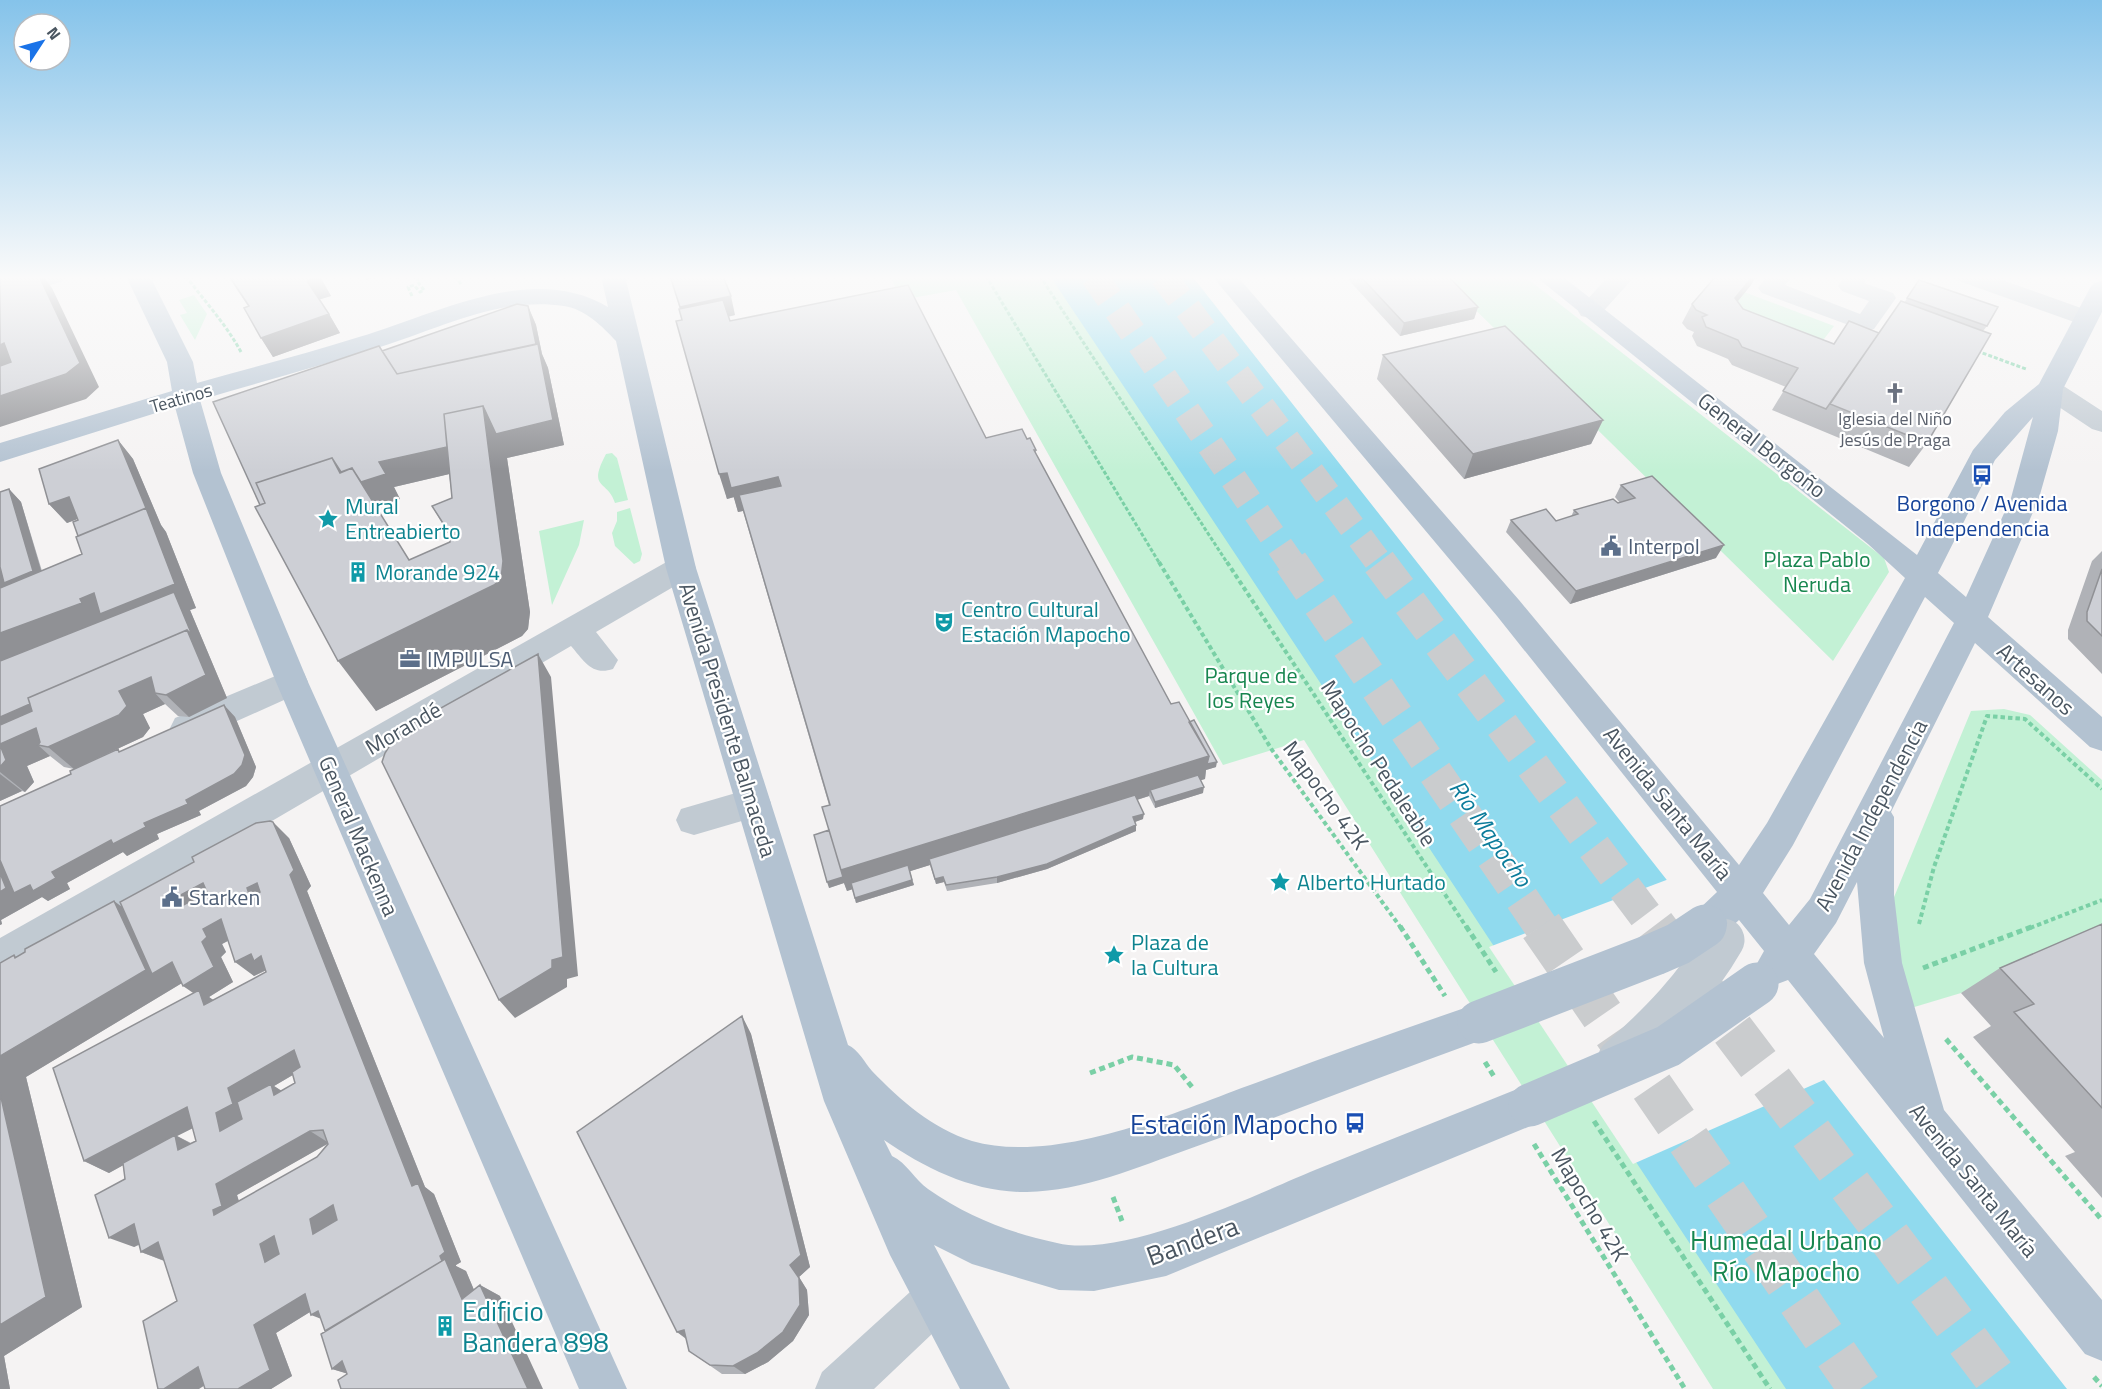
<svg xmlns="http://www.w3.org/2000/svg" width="2102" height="1389" font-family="'Titillium Web',sans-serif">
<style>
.green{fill:#c3f1d5}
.water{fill:#90daee}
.pier{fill:#f5f3f3}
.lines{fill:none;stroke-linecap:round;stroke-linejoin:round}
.highway-tunnel-far2{stroke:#caccce;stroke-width:27;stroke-dasharray:27 14;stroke-linecap:butt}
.highway-tunnel-far1{stroke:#caccce;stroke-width:34;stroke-dasharray:34 17;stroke-linecap:butt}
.highway-tunnel{stroke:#caccce;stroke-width:43;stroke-dasharray:43 22;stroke-linecap:butt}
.path-far2{stroke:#7ad0a6;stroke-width:3;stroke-dasharray:4 2;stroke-linecap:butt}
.path-far1{stroke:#7ad0a6;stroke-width:4;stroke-dasharray:4.5 3;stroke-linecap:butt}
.path{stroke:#7ad0a6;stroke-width:5;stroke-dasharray:6 4;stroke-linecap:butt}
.minor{fill:#c1cad2;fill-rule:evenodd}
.major{fill:#b3c2d1;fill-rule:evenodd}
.minor-bridge{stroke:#c1cad2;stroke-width:43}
.major-bridge-far1{stroke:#b3c2d1;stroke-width:34}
.major-bridge{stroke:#b3c2d1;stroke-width:43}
.wall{fill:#b0b2b7;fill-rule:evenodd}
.shaded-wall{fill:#909195}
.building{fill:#cdcfd5;stroke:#909195;stroke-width:1.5;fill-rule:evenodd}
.labels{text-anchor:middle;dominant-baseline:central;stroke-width:4.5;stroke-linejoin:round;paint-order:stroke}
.far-street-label{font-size:18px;fill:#4a5661;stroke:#fff}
.far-worship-label{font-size:18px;fill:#5b616d;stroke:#fff}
.street-label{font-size:22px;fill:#4a5661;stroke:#fff}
.transit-label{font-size:22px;fill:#164399;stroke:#fff}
.culture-label{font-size:22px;fill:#0d838f;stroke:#fff;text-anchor:start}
.service-label{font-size:22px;fill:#4e5e75;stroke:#fff;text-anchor:start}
.park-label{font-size:22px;fill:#17864f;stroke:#fff}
.water-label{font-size:24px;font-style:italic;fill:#0c7c9b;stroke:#fff}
.near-transit-label{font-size:27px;fill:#164399;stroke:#fff;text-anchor:end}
.near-park-label{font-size:27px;fill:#17864f;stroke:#fff}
.near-street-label{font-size:27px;fill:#4a5661;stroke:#fff}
.near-culture-label{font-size:27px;fill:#0d838f;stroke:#fff;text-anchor:start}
</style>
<rect width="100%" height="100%" fill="#f5f3f3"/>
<path class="green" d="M890,276H1189L2060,1389H1713L1304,740L1223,765L956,290L901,300Z
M1441,276H1524L1884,558L1889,572L1833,661Z
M1744,292L1834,326L1810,357L1718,321Z
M194,295L207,314L195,340L180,315L187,313L179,300Z
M612,453L617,458L628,500L615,503C607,479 587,490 606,454Z
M630,508L642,554L640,561L634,564L615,546L612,533L617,521V512Z
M584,520L579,545L552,605L539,531Z
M2004,709L2030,715L2102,780V933L1961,993L1911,1008L1899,964L1892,902L1971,711Z"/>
<path class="water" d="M1050,276H1192L2067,1389H1786C1540,1018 1298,646 1050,276Z"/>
<path class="pier" d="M1669,879L1826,1079L1633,1164L1489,947Z"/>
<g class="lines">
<path class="highway-tunnel-far2" d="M1094,276L1292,564
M1163,276L1380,564"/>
<path class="highway-tunnel-far1" d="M1291,562L1542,928
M1379,562L1655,928"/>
<path class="highway-tunnel" d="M1541,926L1860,1389
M1654,926L2004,1389"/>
<path class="path-far2" d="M186,276C205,302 226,324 241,352
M455,276L461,284
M986,276L1160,564
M1040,276L1228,564
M412,296L408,287L414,285L420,292L424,290L417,281L419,276
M1977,351L2026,369"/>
<path class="path-far1" d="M1159,562L1272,750L1401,928
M1227,562L1467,928
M1919,924L1934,867L1987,716L2025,719L2102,789
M2030,928L2102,900"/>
<path class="path" d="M1400,926L1445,996
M1466,926L1496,972
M1923,968L2034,926
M1946,1039L2102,1220
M1485,1062L1495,1078
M1090,1073L1132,1057L1174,1065L1192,1087
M1594,1121L1770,1389
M1534,1144L1685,1389
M1113,1197L1122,1221
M2094,1377L2102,1386"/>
<path class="minor" d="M30,276H67L63,281L0,301V286Z
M1609,276H1635L1599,316L1590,318L1581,316L1578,311L1581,306Z
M1767,276H1792L1785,285L1860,314L1869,301L1842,291L1838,286L1845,276H1869L1864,283L1893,293L1896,298L1874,329L1865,331L1762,293L1758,288Z
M1955,276H1991L2095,313L2098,318L2095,323L2086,325L2077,323L1959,281Z
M2050,381L2059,383L2102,411V432L2092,429L2041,395L2037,389L2041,383Z
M681,557L692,560L696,568L692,576L596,632L618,660L613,669C592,676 584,661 571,646L14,972L0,977V938L670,560Z
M292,669L304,673L308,682L304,691L199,738L187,742L175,738L170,728L175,718Z
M753,788L766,792L771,803L766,814L694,835L681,831L676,820L681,809Z
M937,1275L953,1282L960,1298L953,1314L874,1389H815L822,1372L921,1282Z"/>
<path class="major" d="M126,276H150L193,362L197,383C251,368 305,354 359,337C435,315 531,261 608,307L601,276H625L696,568L848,1045C858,1049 865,1063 872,1071C900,1100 933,1129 972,1141C1060,1166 1185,1108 1269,1078C1339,1052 1409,1027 1479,1003L1493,1008L1499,1022L1493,1036L1479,1041C1382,1076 1286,1114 1189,1149C1138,1167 1083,1191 1027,1192C975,1193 926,1169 884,1140L892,1156C907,1163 915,1180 928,1189C970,1218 1008,1232 1057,1243C1123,1259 1252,1196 1315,1170C1387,1141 1458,1113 1530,1084L1545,1090L1551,1105L1545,1120L1166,1276L1094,1291L1059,1290L972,1264L934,1245L1010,1389H960L890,1255L824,1101L666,568L616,341C602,326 585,309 564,306C500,296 439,329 380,347C320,366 260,382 200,400L221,473L308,682L627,1389H579L276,682L193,473L175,407L0,462V443L172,391L167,362Z
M1212,276H1237L1519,600L1739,865L1767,823L1905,578L1868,544L1535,276H1562L1917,555L1973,450L2005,412L2039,384L2090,288L2094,283L2102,281V312L2063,389L2058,431L2039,498L1988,617L2102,717V751L2090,747L1975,643L1891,812L1894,817V895L1902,963L1944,1110L2102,1300V1361L2085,1354L1788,980L1775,985L1761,980L1755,967L1764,951L1739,920L1723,935L1710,940L1697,935L1691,923L1697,911L1717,892L1497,616ZM2033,417L2011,498L1966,597L1938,573L1995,460ZM1925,597L1954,623L1810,899L1789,925L1763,893L1793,845ZM1857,882L1864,963L1884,1038L1814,954L1836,923Z"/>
<path class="minor-bridge" d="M1619,1060C1660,1024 1696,987 1723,940"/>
<path class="major-bridge-far1" d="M1703,928L1710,923"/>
<path class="major-bridge" d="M1479,1022L1655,954L1678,944L1705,926
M1530,1105L1668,1046L1757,984"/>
</g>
<path class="wall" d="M228,276H320L331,296L320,299L329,314L340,333L273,357L261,338L248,306Z
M670,276L735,315L728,317L730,321L986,438L1027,439L1036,450V456L1171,704L1216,767L1206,770L1205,779L1200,780L1203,793L1155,808L1149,796L1137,800L1143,819L1135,822L1136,831L1047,869L997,883L947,891L944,882L936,884L930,865L910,871L914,885L856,903L852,889L847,891L844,883L829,888V805L743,511L738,512L734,497L727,499L680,309Z
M1346,276H1448L1478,307L1474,319L1400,336L1346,277Z
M1715,276H1756L1751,285L1737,302L1743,309L1834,344L1879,333L1904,303L1919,280L1987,326L1983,331L1927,443L1909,467L1772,410L1786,387L1732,365L1728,359L1697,346L1692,336L1694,332L1687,329L1682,323L1692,304L1714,278Z
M2020,276H2042L2041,277L2027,279Z
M528,306L536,325L542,354L548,368L564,445L507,458L530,612L528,629L522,636L376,711L260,505L382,351ZM449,474L452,498L432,506L450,537V542L409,560L376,507L400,499L394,487Z
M1383,355L1603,420L1591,444L1464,479L1377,379Z
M118,440L133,459L161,525L166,532L196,608L190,610L227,698L189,717L178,716L165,704L143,714L150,728L143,737L89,762L121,752L224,705L235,717L256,767L253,777L246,786L199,811L201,815L157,834L159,839L127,856L123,852L67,883L70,889L48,901L42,897L1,920L2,924L0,925V806L71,774L74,769L64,767L50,756L27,766L34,782L25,792L22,791L0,801V492L9,489L21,502L42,571L82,554L78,536L77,519L67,523L49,504Z
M1621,485L1716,558L1570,604L1506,532L1511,520L1556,521L1571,517L1574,510L1620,503L1615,497Z
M2102,551V674L2068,639V630L2092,561Z
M289,838L311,886L307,891L425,1187L434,1194L461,1262L456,1265V1266L466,1271L474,1290L480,1285L500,1296L347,1374L346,1373L332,1369L325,1331L321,1319L310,1312L276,1333L292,1376L271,1389H205L164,1261L141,1252L139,1245L134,1247L123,1165L109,1173L84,1161L194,993L182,983L26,1077L82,1307L4,1356L10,1389H0L14,955L18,957L121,906ZM228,941L254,976L265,971L266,972L213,1000L209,997L233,982L221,957L226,952L222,944ZM293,1075L295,1083L281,1091L274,1086ZM193,1128L196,1141L191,1143L177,1136ZM327,1144L317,1157L239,1201L237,1195Z
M2102,924V1198L2065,1156L2075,1152L1973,1037L1991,1026L1961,993L2000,968Z
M742,1016L751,1034L810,1267L799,1277L807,1290L809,1315L793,1341L768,1362L745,1374H722L689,1351L686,1339L677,1332Z"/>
<path class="shaded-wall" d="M39,276H43L52,288L99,387L86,399L0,427V396Z
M364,276H376L366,280Z
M395,276H404L396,279Z
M1753,276H1756L1751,285L1725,317L1735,298Z
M320,277L331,296L318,300L307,281Z
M731,296L735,315L685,325L680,307Z
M528,306L536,325L542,354L548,368L564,445L507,458L530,612L528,629L522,636L376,711L338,661L494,585L471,469L394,487L400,499L376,507L340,473L332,458L379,462L483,406L543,369L410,398Z
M1478,307L1474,319L1400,336L1404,323Z
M329,314L340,333L273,357L261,338Z
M4,343L24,368L0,376V345Z
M1603,420L1591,444L1464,479L1473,454Z
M118,440L133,459L161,525L166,532L196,608L190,610L227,698L189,717L166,695L155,693L165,704L143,714L150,728L143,737L74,769L48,747L38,745L50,756L27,766L34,782L25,792L0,772V717L187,630L183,613L0,673V633L80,599Z
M727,473L734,497L727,499L719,474Z
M778,477L784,502L738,512L731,488Z
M9,489L21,502L45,584L0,593V530Z
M69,497L86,516L67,523L49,504Z
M1724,545L1716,558L1570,604L1576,591Z
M538,654L551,677L578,976L567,979V987L515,1018L499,1000Z
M224,705L235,717L256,767L253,777L246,786L199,811L201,815L157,834L159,839L127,856L123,852L67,883L70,889L48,901L42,897L1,920L2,924L0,925V833L52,872L186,800Z
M1209,756L1217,762L1216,767L1206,770L1205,779L1152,795L1150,790L1149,796L931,864L929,859L930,865L847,891L844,883L829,888L827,882L841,870Z
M0,774L22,791L0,801Z
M1204,787L1203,793L1155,808V802Z
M1144,814L1143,819L1132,823L1133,817Z
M273,822L289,838L311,886L307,891L425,1187L434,1194L461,1262L456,1265V1266L466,1271L482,1309L347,1343L440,1256L290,875Z
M1136,825V831L1047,869L997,883V877Z
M943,877L944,882L936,884L935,879Z
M912,880L914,885L856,903L855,898Z
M203,883L221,898L180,907L175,898Z
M257,883L275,899L250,897L247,888Z
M114,901L141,921L172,962L192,977L26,1077L82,1307L4,1356L10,1389H0V1056Z
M221,919L240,934L222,944L226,952L221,957L233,982L209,997L219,1004L204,1005L202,999L183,986L202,942L203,929Z
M251,954L261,956L266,970L254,976L235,962Z
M742,1016L751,1034L810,1267L799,1277L807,1290L809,1315L793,1341L768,1362L745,1374L733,1366Z
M294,1050L313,1063L274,1086L290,1096L220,1131L216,1113L228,1088Z
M187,1107L209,1120L177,1136L197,1147L178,1150L175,1137L109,1173L84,1161Z
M310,1131L329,1143L237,1195L243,1216L214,1215L213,1210L216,1184Z
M333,1205L352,1215L313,1234L310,1219Z
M134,1224L159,1234L134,1247L109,1238Z
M274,1236L295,1246L265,1262L260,1244Z
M158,1242L165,1261L141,1252Z
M480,1285L500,1296L543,1389H528Z
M305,1294L326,1302L276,1333L292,1376L271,1389H238L254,1325Z
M318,1311L332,1323L311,1315Z
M684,1330L691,1342L677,1332Z
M342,1361L358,1377L332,1369Z
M198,1367L222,1374L199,1389H164Z"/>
<path class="building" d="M0,276H39L80,363L66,374L0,396V366L11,362L4,343L0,345Z
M229,276H320L307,281L329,314L261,338L244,308L249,306Z
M670,276H723L731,296L680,307Z
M1360,276H1448L1478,307L1404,323Z
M1716,276H1753L1735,298L1743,309L1834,344L1849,321L1879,333L1826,409L1783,391L1798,368L1742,347L1738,340L1706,327L1702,317L1707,315L1696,310L1692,304Z
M1919,280L1998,307L1987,326L1907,298Z
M908,285L986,438L1022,429L1027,439L1030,438L1036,450H1034L1171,704L1179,702L1209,756L841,870L822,807L830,805L739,495L781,486L778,477L731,488L727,473L719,474L676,321L682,320L679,309L723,300L730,321Z
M1901,301L1991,334L1927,443L1830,404Z
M517,304L528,306L536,344L397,374L382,351Z
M1505,326L1603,420L1473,454L1383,355Z
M538,344L553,420L496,434L483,406L444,414L447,447L379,462L386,474L361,482L352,468L341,472L332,458L256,483L265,503L260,505L213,402L379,346L397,374Z
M483,406L503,561L501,579L494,585L338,661L255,507L265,503L256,483L332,458L340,473L352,468L409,560L450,542V534L432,506L452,498L444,414Z
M118,440L146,508L78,536L73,522L78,520L69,497L49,504L39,469Z
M1652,476L1724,545L1576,591L1511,520L1546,509L1556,521L1578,514L1574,510L1613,499L1618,503L1635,498L1621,485Z
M9,489L33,571L4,583L0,567V492Z
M146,508L175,584L100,614L94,593L80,599L82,603L0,633V588L82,554L76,537Z
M2102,569V636L2087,621V612Z
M174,592L192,635L187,630L28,698L30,704L0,717V661Z
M187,630L206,675L166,695L155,693L151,677L119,691L127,706L119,715L48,747L38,745L40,742L36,728L0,744V725L32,711L28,698Z
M538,654L563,957L552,960V968L499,1000L382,762L385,753L392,742L412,724Z
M224,705L245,755L242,765L234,774L186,800L188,804L144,823L146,827L113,844L111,840L52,872L56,878L33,891L30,885L14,893L0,860V806L71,774L70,771L118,749L119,752Z
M1194,720L1217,762L1207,764L1209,756L1189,722Z
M0,745L6,760L0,767Z
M1198,775L1204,787L1155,802L1150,790Z
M1135,795L1144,814L1133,817L1136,825L1047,864L997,877L946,885L943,877L935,879L929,859Z
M270,821L273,822L294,870L290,875L412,1186L418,1183L445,1252L440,1256L442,1261L325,1331L318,1311L311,1315L305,1294L254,1325L270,1370L238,1389H205L198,1367L164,1389H158L143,1321L177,1301L158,1242L141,1252L134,1224L109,1238L95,1195L125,1179L123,1163L175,1135L178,1150L196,1141L187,1107L84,1161L53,1068L199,990L204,1005L266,972L261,956L254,961L251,954L235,962L221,919L203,929L207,937L202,942L214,967L183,986L172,962L152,974L120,902L194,862L192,857L256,823ZM203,883L207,892L180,907L175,898ZM257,883L260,892L250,897L247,888ZM294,1050L300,1067L292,1072L295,1083L274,1095L271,1084L237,1102L242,1119L220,1131L216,1113L233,1104L228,1088ZM323,1130L328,1144L317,1157L214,1215L213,1210L222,1206L216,1184L310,1131ZM333,1205L337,1220L313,1234L310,1219ZM274,1236L279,1254L265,1262L260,1244Z
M829,830L843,877L827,882L814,835Z
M908,865L912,880L855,898L851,883Z
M0,873L6,888L0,892Z
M114,901L146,970L0,1056V963L14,955L15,958L25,952V949Z
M2102,924V1108L2014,1012L2034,1004L2000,968Z
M742,1016L801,1255L790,1265L799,1278L800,1305L783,1332L757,1353L733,1366L710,1365L689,1351L684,1330L677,1332L577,1132Z
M0,1093L46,1297L0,1325Z
M445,1259L462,1299L480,1285L528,1389H341L338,1380L347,1374L342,1361L332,1369L321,1334Z"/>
<linearGradient id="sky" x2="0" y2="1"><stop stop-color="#85c3ea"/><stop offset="0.59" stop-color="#fafafa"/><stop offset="1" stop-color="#fafafa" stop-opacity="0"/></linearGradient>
<rect width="2102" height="471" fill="url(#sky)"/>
<defs>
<g id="church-bare" transform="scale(1.62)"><path d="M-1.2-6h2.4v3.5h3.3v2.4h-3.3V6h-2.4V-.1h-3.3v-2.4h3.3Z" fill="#6b7280" stroke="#fff" stroke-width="2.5" paint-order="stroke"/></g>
<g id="bus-bare" transform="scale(1.62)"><path d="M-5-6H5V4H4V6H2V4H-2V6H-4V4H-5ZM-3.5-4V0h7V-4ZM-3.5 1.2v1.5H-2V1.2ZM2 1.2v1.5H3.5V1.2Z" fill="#1a4fb4" stroke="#fff" stroke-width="2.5" paint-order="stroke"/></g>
<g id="sight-bare" transform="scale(1.62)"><path d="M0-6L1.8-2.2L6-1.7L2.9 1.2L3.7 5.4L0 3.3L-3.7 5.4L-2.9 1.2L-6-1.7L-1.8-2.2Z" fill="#0f9aa8" stroke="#fff" stroke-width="2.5" paint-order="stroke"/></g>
<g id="civic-bare" transform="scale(1.62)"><path d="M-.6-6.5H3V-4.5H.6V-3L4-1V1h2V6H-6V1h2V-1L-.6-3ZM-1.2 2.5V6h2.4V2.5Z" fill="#5c6f8a" stroke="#fff" stroke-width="2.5" paint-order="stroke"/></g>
<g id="building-bare" transform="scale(1.62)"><path d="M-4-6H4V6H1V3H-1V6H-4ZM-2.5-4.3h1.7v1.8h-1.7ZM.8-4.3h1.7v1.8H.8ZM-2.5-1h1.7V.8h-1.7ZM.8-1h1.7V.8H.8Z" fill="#0f9aa8" stroke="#fff" stroke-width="2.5" paint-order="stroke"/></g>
<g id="theatre-bare" transform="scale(1.62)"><path d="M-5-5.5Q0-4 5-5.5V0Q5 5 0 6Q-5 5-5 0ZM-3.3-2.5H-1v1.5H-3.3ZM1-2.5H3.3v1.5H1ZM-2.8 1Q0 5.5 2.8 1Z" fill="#0f9aa8" stroke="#fff" stroke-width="2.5" paint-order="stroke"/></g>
<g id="office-bare" transform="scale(1.62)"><path d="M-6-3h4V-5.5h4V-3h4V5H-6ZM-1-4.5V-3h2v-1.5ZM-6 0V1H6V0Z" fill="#5c6f8a" stroke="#fff" stroke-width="2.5" paint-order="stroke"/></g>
</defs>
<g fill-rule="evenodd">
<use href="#church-bare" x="1895" y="393"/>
<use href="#bus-bare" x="1982" y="475"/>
<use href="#sight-bare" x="328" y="519"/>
<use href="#civic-bare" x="1611" y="546"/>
<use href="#building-bare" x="358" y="572"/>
<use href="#theatre-bare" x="944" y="622"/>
<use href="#office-bare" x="410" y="659"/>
<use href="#sight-bare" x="1280" y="882"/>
<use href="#civic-bare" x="172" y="897"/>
<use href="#sight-bare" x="1114" y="955"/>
<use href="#bus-bare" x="1355" y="1123"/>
<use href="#building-bare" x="445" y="1326"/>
</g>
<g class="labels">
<g class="far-street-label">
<text transform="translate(181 398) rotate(-16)">Teatinos</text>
</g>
<g class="far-worship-label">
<text x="1895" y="418">Iglesia del Niño<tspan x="1895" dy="21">Jesús de Praga</tspan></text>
</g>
<g class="street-label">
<text transform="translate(1762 445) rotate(38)">General Borgoño</text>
<text transform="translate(2036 679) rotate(42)">Artesanos</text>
<text transform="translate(728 720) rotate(73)">Avenida Presidente Balmaceda</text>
<text transform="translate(403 728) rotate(-30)">Morandé</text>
<text transform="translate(1379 763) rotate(57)">Mapocho Pedaleable</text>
<text transform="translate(1326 795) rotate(54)">Mapocho 42K</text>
<text transform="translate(1668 803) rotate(51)">Avenida Santa María</text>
<text transform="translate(1871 815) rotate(-62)">Avenida Independencia</text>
<text transform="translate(359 836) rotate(67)">General Mackenna</text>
<text transform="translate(1974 1180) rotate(51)">Avenida Santa María</text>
<text transform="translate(1590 1204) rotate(59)">Mapocho 42K</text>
</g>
<g class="transit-label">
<text x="1982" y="503">Borgono / Avenida<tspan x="1982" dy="25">Independencia</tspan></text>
</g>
<g class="culture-label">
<text x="345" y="506">Mural<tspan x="345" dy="25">Entreabierto</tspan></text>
<text x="375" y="572">Morande 924</text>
<text x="961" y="609">Centro Cultural<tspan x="961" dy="25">Estación Mapocho</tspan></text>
<text x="1297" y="882">Alberto Hurtado</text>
<text x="1131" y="942">Plaza de<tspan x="1131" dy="25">la Cultura</tspan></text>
</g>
<g class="service-label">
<text x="1628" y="546">Interpol</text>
<text x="427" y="659">IMPULSA</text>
<text x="189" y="897">Starken</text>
</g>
<g class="park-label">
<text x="1817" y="559">Plaza Pablo<tspan x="1817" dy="25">Neruda</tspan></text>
<text x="1251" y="675">Parque de<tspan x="1251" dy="25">los Reyes</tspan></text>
</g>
<g class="water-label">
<text transform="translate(1491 833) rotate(55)">Río Mapocho</text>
</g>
<g class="near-transit-label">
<text x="1338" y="1123">Estación Mapocho</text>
</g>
<g class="near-park-label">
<text x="1786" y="1239">Humedal Urbano<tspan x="1786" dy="31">Río Mapocho</tspan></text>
</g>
<g class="near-street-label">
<text transform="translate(1192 1240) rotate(-20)">Bandera</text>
</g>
<g class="near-culture-label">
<text x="462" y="1310">Edificio<tspan x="462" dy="31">Bandera 898</tspan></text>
</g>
</g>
<g transform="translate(42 42) rotate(54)"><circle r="28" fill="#ffffff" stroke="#b7bbc0" stroke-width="1.5"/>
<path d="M0-4.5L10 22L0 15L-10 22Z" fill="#1a73e8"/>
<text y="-9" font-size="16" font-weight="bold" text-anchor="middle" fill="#4a5661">N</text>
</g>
</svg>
